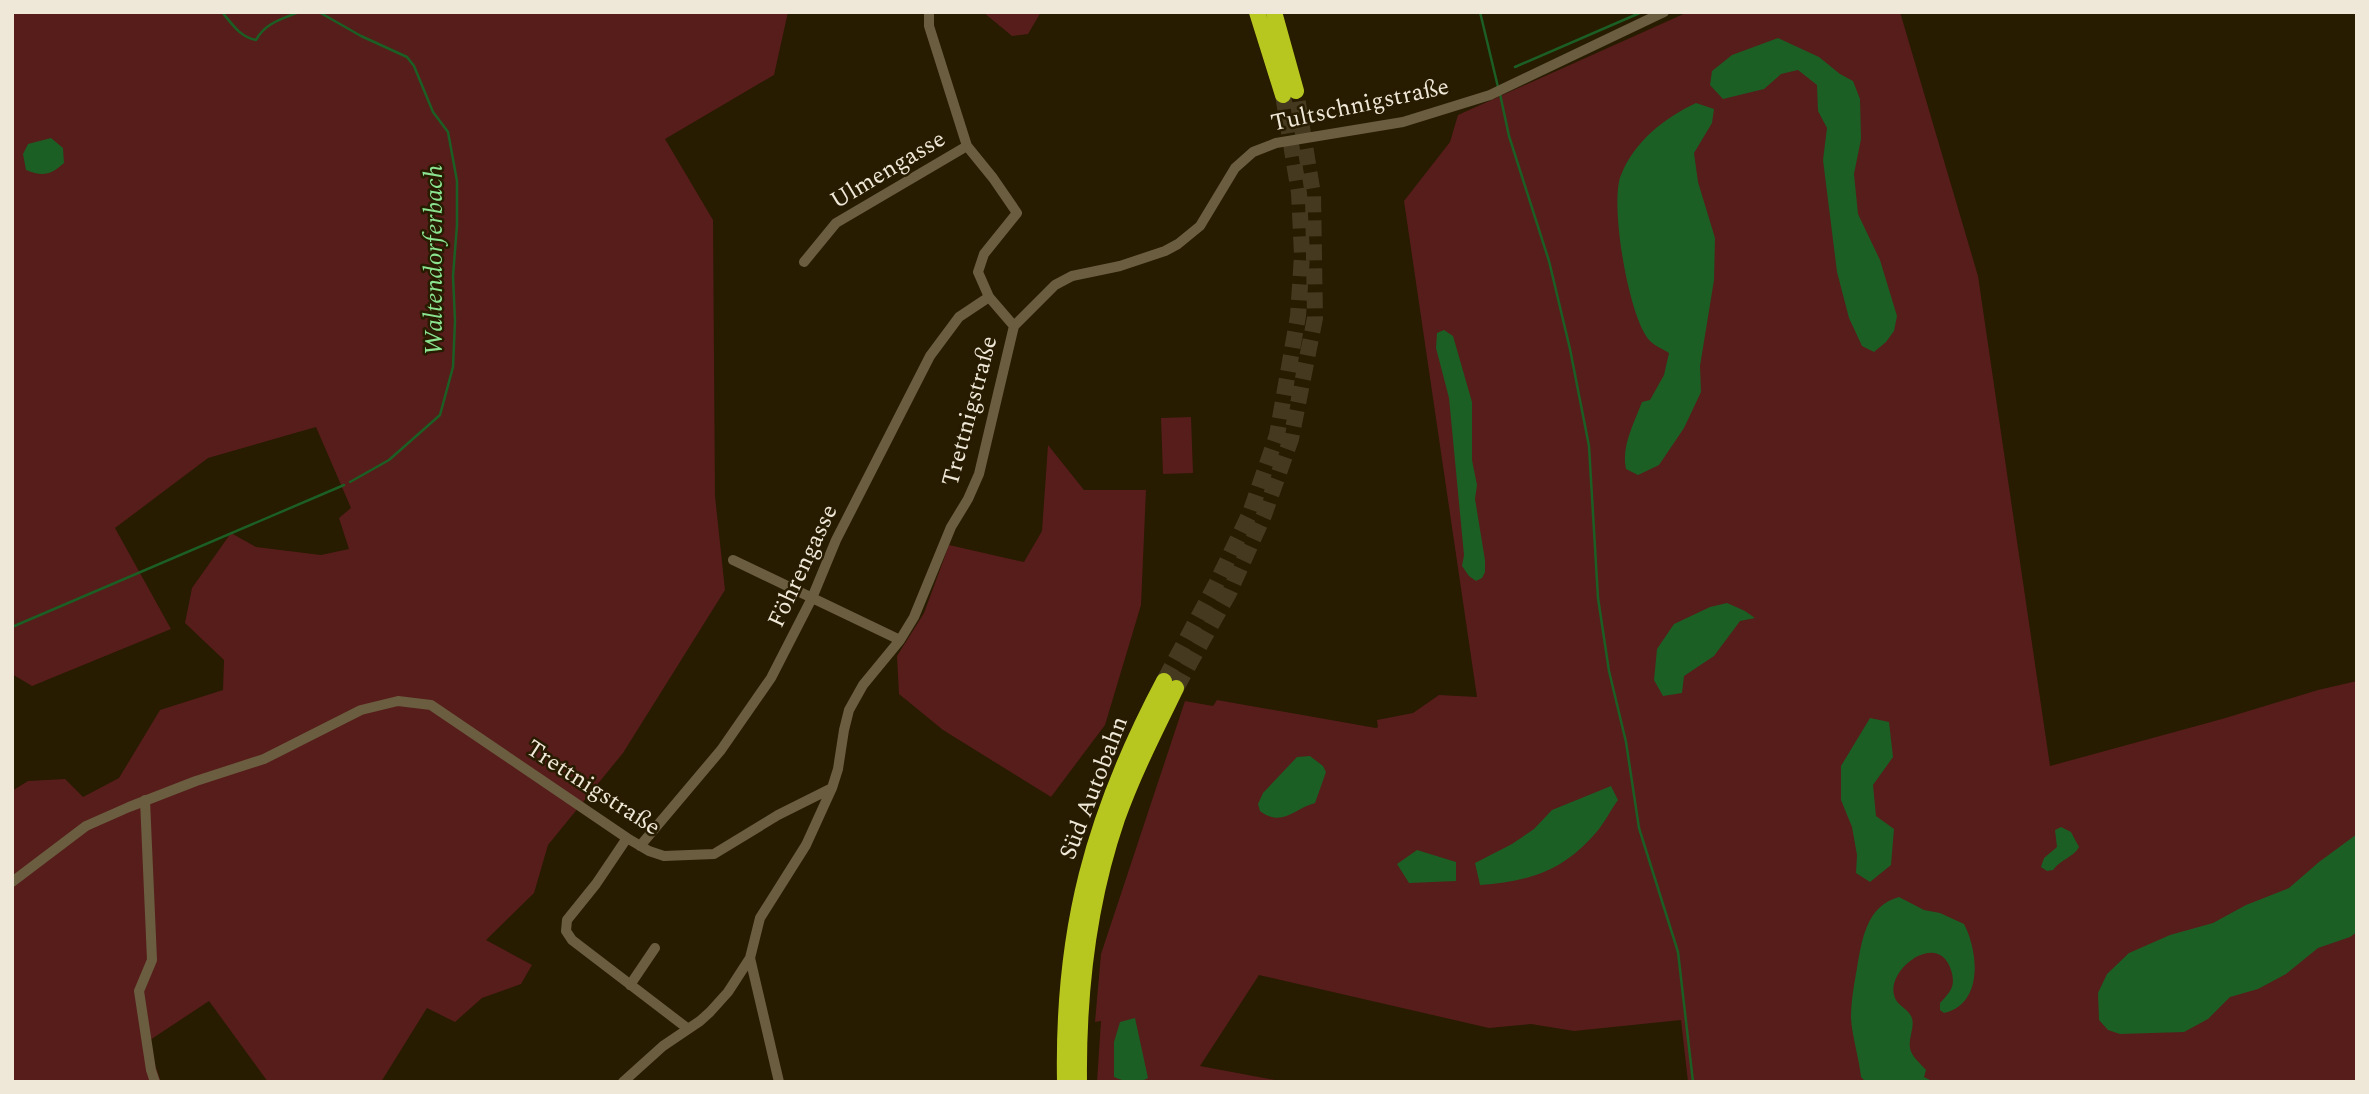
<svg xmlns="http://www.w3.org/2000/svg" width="2369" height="1094" font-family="Spectral,serif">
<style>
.green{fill:#561d1b}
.water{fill:#1c5f24}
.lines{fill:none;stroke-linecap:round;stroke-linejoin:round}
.stream{stroke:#1c5f24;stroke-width:2.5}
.highway-tunnel{stroke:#453a20;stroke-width:16;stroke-dasharray:16 8;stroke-linecap:butt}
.minor{stroke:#6b5d40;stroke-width:10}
.highway{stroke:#b8c71f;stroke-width:16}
.labels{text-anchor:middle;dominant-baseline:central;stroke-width:5;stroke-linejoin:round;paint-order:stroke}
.street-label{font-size:24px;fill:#efe7d7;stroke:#271b00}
.water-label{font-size:26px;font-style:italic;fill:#8be490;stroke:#271b00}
</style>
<rect width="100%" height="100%" fill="#271b00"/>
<path class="green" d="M12,12H788L774,75L665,139L713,220L715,496L725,590L623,753L548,845L534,893L486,940L532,965L521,984L482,998L455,1022L427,1008L381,1082H268L209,1001L147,1042L161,1082H12V791L28,781L65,779L83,797L119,778L160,710L223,690L224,660L185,623L192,588L231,533L256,547L321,555L349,549L339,518L351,508L316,427L208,458L115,528L171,629L32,686L12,674Z
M983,12H1041L1028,34L1012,36Z
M1688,12H1900L1978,276L2050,766L2222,719L2318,690L2357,681V1082H1688L1681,1020L1574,1031L1531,1024L1489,1028L1259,975L1200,1066L1286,1082H1097L1101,1021L1095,1022L1101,954L1185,701L1213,706L1217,700L1376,728L1378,727L1377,720L1413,713L1439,695L1477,697L1404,201L1450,142L1458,115Z
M1191,417L1193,473L1163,474L1161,418Z
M1048,445L1084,490H1146L1141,605L1105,725L1051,797L943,730L899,694L897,656L924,613L949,545L1024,562L1042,531Z"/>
<path class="water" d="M1778,38L1819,57L1840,74L1853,81L1860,99L1861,139L1854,174L1858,214L1880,260L1897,316L1894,331L1886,342L1874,352L1862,346L1849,318L1837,272L1823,160L1827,128L1818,111L1817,85L1798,70L1781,74L1764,89L1723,99L1710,85L1712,71L1732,55Z
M1696,103L1714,109L1712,123L1694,153L1698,182L1715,238L1714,280L1700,366L1701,392L1684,428L1659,465L1638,475L1626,469C1621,447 1634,423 1642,402L1650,400L1664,375L1669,353C1663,349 1655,346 1650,341C1629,320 1609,203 1621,175C1634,142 1664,118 1696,103Z
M51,138L63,148L64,163C51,175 43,177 26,170L23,154L28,144Z
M1444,330L1453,336L1472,402V460L1477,485L1475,499L1485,560V572L1482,578L1476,581L1469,576L1462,566L1464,555L1449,398L1436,348L1437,333Z
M1727,603L1745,611L1755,618L1740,621L1714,656L1684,676L1682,693L1663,696L1654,680L1657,649L1674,624L1710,607Z
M1870,718L1889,722L1893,757L1873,785L1876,816L1894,829L1891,865L1870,882L1856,873L1857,855L1852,827L1841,800V766Z
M1310,756L1323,766L1326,772L1315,803C1295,808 1282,828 1260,811L1258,804L1263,793L1297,757Z
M1611,786L1618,800C1610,811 1603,826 1593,836C1561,872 1526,882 1480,885L1475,863L1512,844L1534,829L1552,810Z
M2061,827L2071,832L2079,847C2074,857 2061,859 2053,870L2047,871L2041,867L2044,858L2057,847L2055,830Z
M2357,834V932L2350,937L2318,948L2286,974L2258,989L2230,997L2208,1019L2184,1032L2120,1034L2108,1030L2099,1020L2098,993L2107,974L2129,953L2170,935L2213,923L2246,905L2289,888L2319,862Z
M1417,850L1456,862V881L1409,883L1397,864Z
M1899,897L1924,910L1940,913L1964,924C1979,953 1983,1004 1944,1013L1940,1010V1003C1951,991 1956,986 1951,970C1939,930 1887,968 1894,995C1896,1005 1907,1008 1911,1016C1916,1025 1908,1038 1910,1048C1911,1056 1921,1064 1926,1070L1924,1077L1934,1082H1866L1861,1077C1859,1058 1852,1036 1851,1018C1851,1001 1854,985 1857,968C1862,940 1866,906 1899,897Z
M1135,1018L1148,1078C1137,1084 1125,1082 1114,1077V1042L1120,1022Z"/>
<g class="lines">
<path class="stream" d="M222,12C232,24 240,37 256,40C265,23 282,19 299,12
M319,12L361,36L407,57L414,66L433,112L448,132L457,181V225L453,276L455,321L453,367L440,415L389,460L350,482
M1480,12L1498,87
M1515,67L1642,12
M1500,94L1509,136L1549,261L1570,349L1589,446L1598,598L1609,671L1626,742L1639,828L1678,952L1693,1082
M12,627L344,485"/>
<path class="highway-tunnel" d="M1164,681L1216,584L1250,513L1277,435L1298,316L1302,255L1299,193L1283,95
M1176,688L1229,593L1264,515L1291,439L1315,318L1313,194L1296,91"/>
<path class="minor" d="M929,12V26L967,146L993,178L1017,213L984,254L978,272L989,297L1014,326
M804,262L836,223L967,146
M1014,326L1055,285L1072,276L1120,266L1165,251L1178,244L1200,226L1235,168L1253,152L1276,143L1403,122L1490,95L1664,12
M733,560L900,640
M145,800L152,960L139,991L151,1070L155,1082
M627,838L596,884L567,920L566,931L572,940L687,1028
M640,846L721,750L771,678L812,598L836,540L930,356L959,317L989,297
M12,882L86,826L129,807L196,781L264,759L361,710L398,701L431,705L627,838L649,851L664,856L714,854L778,815L832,788
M630,985L655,948
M623,1082L663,1046L700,1021L710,1012L728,992L750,958
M779,1082L750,958L760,918L806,845L832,788L838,769L844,730L849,710L863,685L900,640L914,617L951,527L968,499L979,474L1014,326"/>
<path class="highway" d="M1257,12L1283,95
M1274,12L1296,91
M1065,1082C1062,930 1093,815 1164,681
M1079,1082C1078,993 1088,904 1117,819C1133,774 1155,731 1176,688"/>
</g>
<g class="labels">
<g class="street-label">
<text transform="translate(1360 105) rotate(-12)">Tultschnigstraße</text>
<text transform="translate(888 170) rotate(-31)">Ulmengasse</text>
<text transform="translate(970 411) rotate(-75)">Trettnigstraße</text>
<text transform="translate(803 566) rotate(-65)">Föhrengasse</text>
<text transform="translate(593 788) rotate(33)">Trettnigstraße</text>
<text transform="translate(1094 788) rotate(-69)">Süd Autobahn</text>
</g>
<g class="water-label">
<text transform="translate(434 260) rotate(-90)">Waltendorferbach</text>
</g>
</g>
<rect width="2369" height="1094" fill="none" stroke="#efe7d7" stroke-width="28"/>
</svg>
